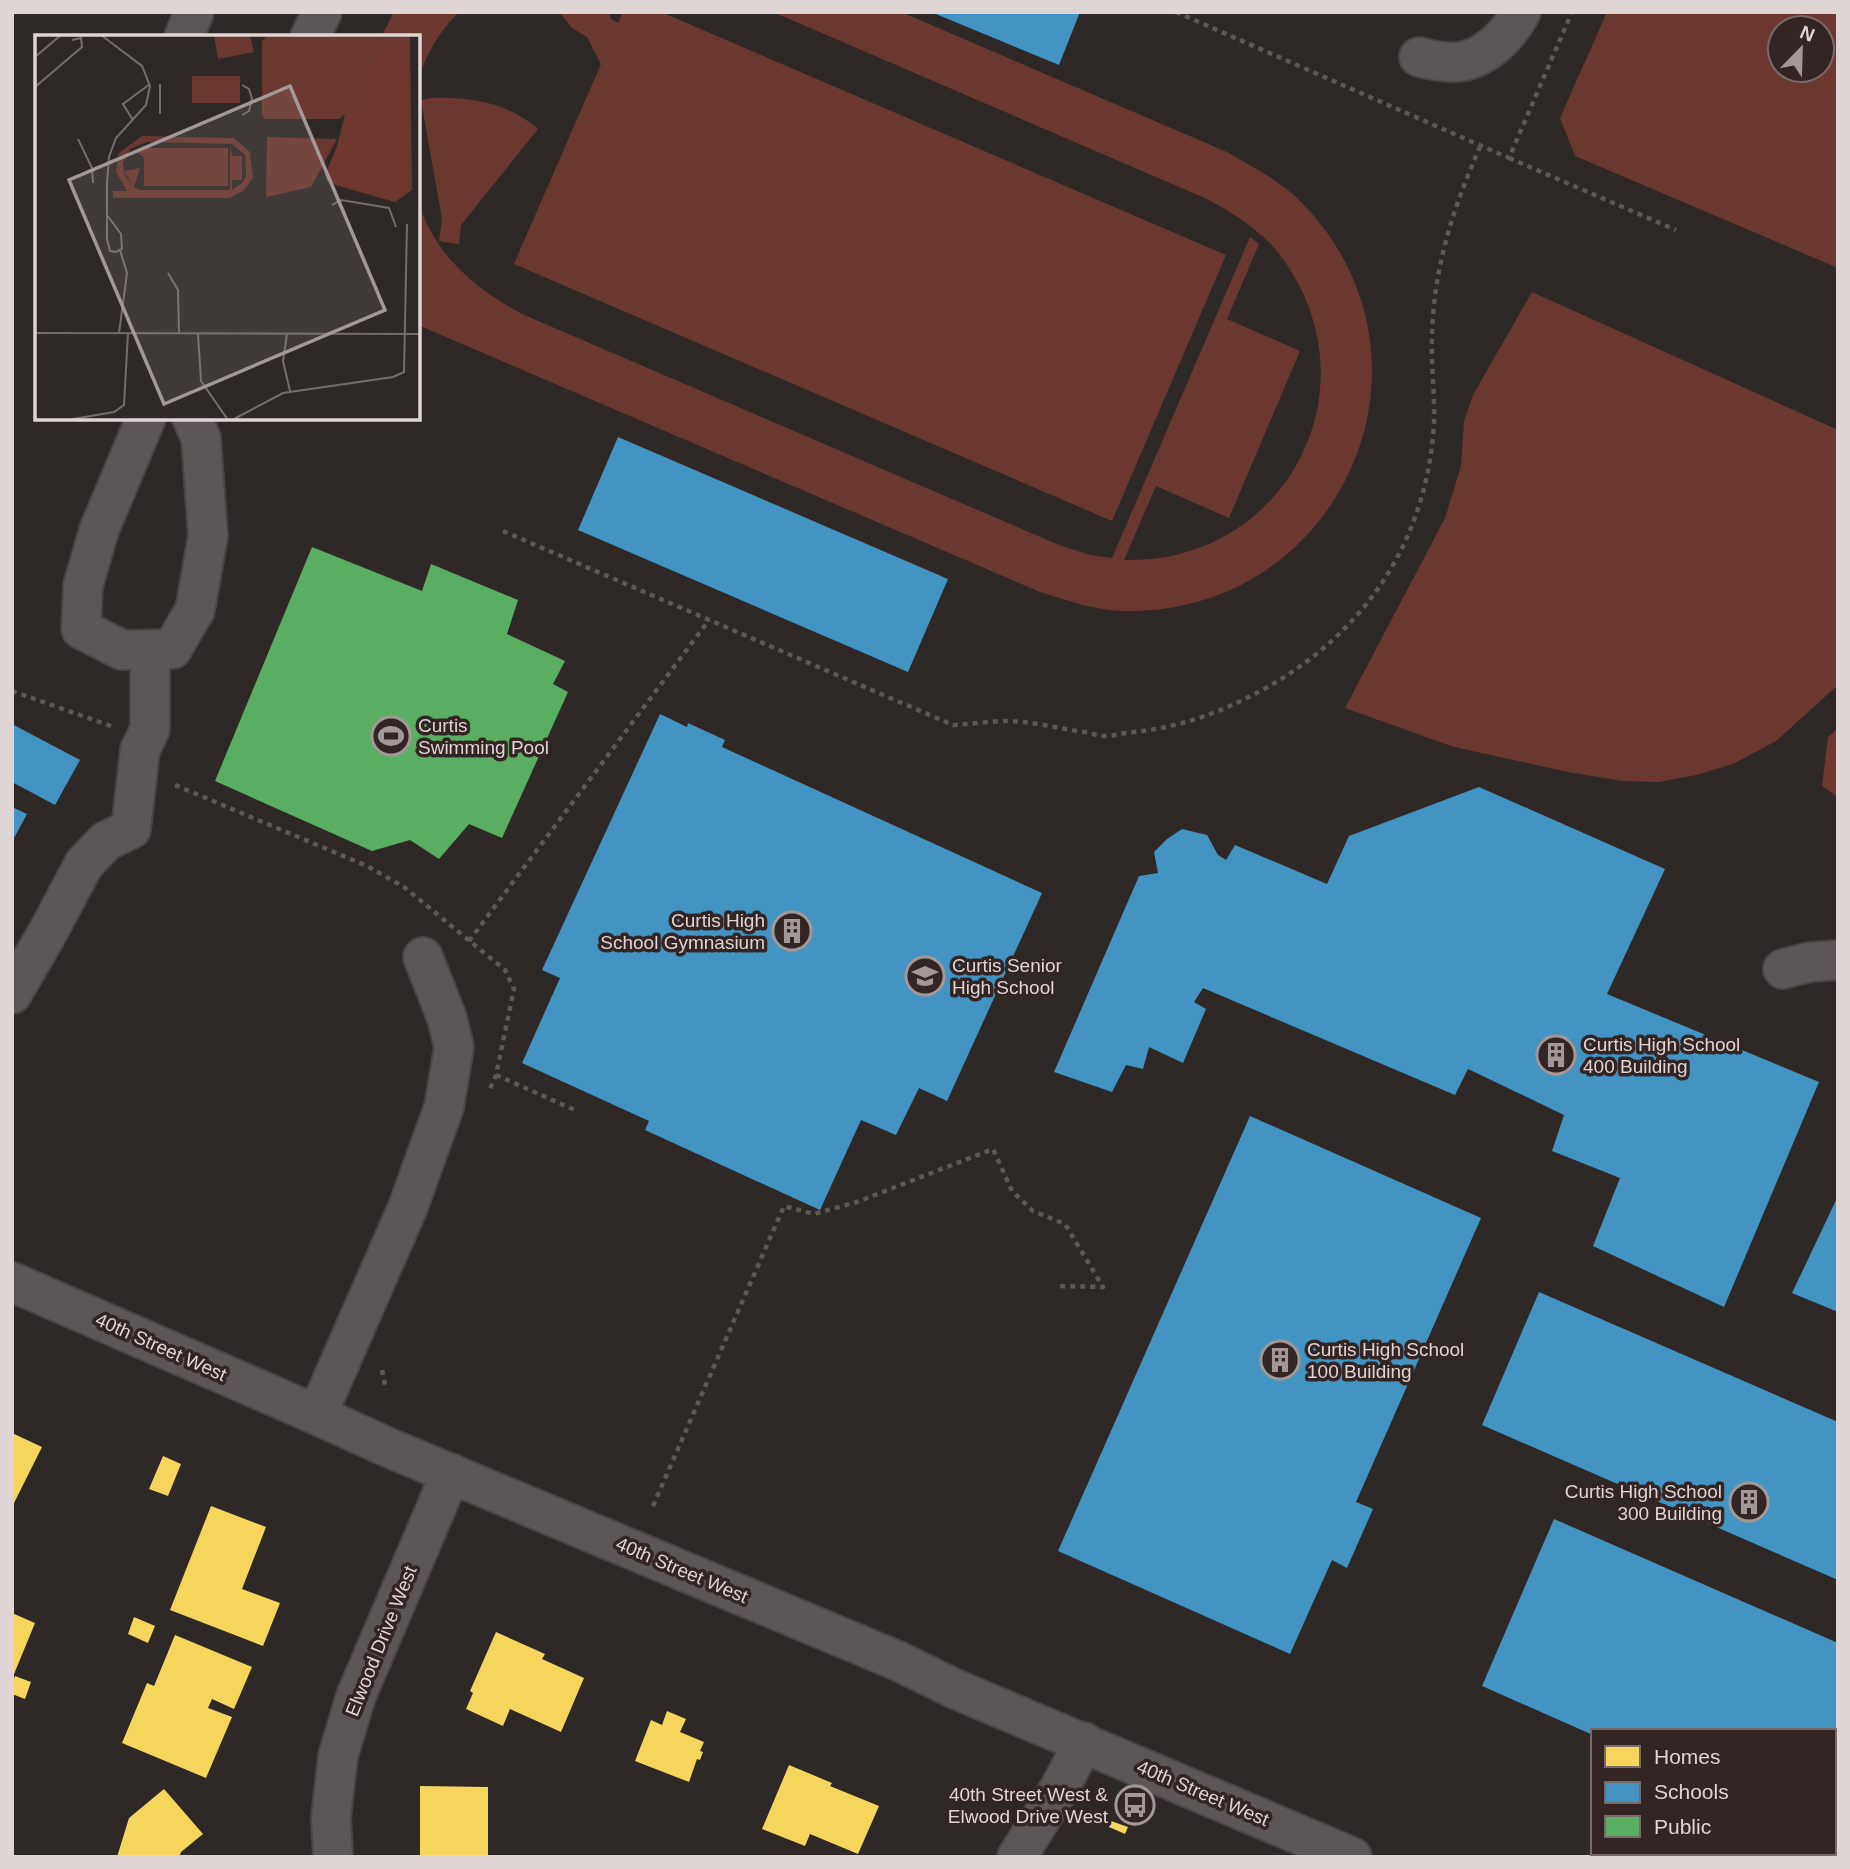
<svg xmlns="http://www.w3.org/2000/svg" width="1850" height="1869" font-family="Helvetica,sans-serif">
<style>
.green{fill:#6b3831;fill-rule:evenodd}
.forest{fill:#703630}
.homes{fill:#f6d55c}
.schools{fill:#4393c3}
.public{fill:#5aae61}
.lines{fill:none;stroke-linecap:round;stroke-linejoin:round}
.minor-casing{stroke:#4a4443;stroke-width:42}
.path{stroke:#5e5857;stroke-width:4.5;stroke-dasharray:5 5;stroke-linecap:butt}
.minor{stroke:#5c5756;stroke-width:38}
.labels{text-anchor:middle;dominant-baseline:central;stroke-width:7;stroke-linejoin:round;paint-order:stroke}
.poi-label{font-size:19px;fill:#dfd5d4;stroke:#322523;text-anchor:start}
.street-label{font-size:19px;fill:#dfd5d4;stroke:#322523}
.inset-road{fill:none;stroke:#756d6c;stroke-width:2}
.view{fill:#a19897;fill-opacity:0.15;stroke:#a19897;stroke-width:3.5}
.inset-edge{fill:none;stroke:#dfd5d4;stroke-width:3.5}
</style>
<rect width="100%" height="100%" fill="#2e2826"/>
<path class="green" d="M394,12H459C440,30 426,55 418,79V37H381Z
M559,12H609L611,19L618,23L623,12H661L1226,255L1112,521L514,264L601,64L587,37L572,28Z
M773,12H901L1227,152C1251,166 1277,179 1298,199C1456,354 1344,616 1122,611C1094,610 1066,600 1040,592L418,325V202C436,256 474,288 522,314L1059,545L1090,555L1112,558L1250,237L1259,244L1227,319L1300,351L1229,518L1156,486L1124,560C1283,564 1376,393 1285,262C1266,233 1236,215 1207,199Z
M1607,12H1838V268L1575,156L1560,118ZM1822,28V70H1780V28Z
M431,98C469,96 509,103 538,129L461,225L459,244L439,241L442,219L421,100Z
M1532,292L1838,430V685L1776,741L1733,764L1696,775L1659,782L1622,781L1568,772L1454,747L1345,708L1445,518L1461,466L1464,421L1473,395Z"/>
<path class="forest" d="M1838,728V797L1822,786L1828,737Z"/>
<path class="homes" d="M12,1433L42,1447L12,1507Z
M163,1456L181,1464L168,1496L149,1489Z
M211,1506L266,1527L242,1589L280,1603L263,1646L170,1610Z
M12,1613L35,1623L12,1679Z
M134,1617L155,1626L148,1643L128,1634Z
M496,1632L545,1654L542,1659L584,1678L561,1732L510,1709L503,1726L466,1709L473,1693L470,1691Z
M175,1635L252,1667L234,1709L212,1699L208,1708L232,1717L206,1778L122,1743L147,1683L154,1686Z
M15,1676L31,1682L25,1699L12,1694V1684Z
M667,1711L686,1719L680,1732L704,1742L700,1751L703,1752L700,1760L697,1759L689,1782L635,1761L651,1720L662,1725Z
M789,1765L832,1783L830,1786L879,1806L858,1854L810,1834L805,1846L762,1829Z
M420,1786L488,1787V1857H420Z
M164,1789L203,1834L181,1852L179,1857H117L129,1818Z
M1111,1821L1128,1827L1125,1834L1109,1827Z"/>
<path class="schools" d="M931,12H1080L1059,65Z
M618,437L948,579L908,672L578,530Z
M660,714L687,727L688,723L725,740L722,747L1042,893L947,1101L919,1088L896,1135L861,1120L820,1210L645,1130L649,1121L522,1063L560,978L542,970Z
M12,724L80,760L55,805L12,782Z
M1479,787L1665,869L1607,994L1819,1082L1724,1307L1593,1246L1620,1178L1552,1151L1564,1115L1468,1069L1455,1095L1203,988L1194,1002L1206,1009L1183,1063L1149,1047L1143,1069L1126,1065L1112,1092L1054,1072L1139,876L1158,873L1154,852L1167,839L1182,829L1207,835L1218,855L1226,860L1235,845L1327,884L1349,836Z
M12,807L27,814L12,842Z
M1250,1116L1481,1218L1356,1502L1373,1509L1347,1568L1332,1560L1290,1654L1058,1551Z
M1838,1196V1312L1792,1293Z
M1539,1292L1838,1422V1580L1482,1425Z
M1554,1519L1838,1643V1805L1834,1813V1731H1593V1735L1482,1686Z"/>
<path class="public" d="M312,547L422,591L431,564L518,600L507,634L565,661L553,684L568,692L502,838L469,824L439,859L410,840L372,851L215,781Z"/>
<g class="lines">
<g class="minor-casing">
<path id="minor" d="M184,37L194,12
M310,37L322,12
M1419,57C1431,60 1445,63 1458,62C1485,59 1508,36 1521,12
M146,418L99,530L83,586L81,629L122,650L172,649L195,610L208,536L201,438L192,418
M1783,969L1810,962L1838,960
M12,994L49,930L84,864L106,841L131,829L140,750L150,729V650
M12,1282L317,1415L387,1447L898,1661L955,1689L1352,1857
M317,1415L408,1207L444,1107L454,1047L447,1018L423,957
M333,1857L331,1817L338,1756L356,1696L451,1473
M1017,1857L1059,1789L1084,1742"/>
</g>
<path class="path" d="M1176,12L1509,158L1572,12
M1509,158L1676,230
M503,531L953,725C975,724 1000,719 1022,722C1043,724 1063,729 1084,732C1091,733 1098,736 1105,736C1112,736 1119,734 1126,733C1156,730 1185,724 1213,713C1341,663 1426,562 1434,423C1435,395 1431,366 1432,338C1433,270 1453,207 1481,145
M12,691L111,726
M175,785L367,866L404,887L505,970L514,989L496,1075L490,1089
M469,941L709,620
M496,1075L577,1111
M382,1370L386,1390
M653,1506L784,1206L814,1214L857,1202L993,1149L1012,1191L1033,1211L1065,1224L1103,1287L1057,1286"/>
<use href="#minor" class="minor"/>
</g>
<defs>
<g id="stadium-ring" transform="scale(2.0125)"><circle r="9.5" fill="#322523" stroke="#a19897" stroke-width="1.5"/><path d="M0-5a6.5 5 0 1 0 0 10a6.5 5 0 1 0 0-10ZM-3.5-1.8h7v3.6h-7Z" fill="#a19897"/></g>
<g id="building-ring" transform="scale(2.0125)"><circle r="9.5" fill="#322523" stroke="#a19897" stroke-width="1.5"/><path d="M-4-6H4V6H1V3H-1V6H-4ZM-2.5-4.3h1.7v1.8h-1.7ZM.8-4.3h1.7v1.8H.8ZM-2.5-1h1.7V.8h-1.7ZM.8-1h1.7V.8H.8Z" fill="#a19897"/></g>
<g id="school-ring" transform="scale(2.0125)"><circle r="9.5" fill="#322523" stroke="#a19897" stroke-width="1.5"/><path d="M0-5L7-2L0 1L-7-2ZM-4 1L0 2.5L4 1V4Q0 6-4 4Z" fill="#a19897"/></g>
<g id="bus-ring" transform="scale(2.0125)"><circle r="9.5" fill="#322523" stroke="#a19897" stroke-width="1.5"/><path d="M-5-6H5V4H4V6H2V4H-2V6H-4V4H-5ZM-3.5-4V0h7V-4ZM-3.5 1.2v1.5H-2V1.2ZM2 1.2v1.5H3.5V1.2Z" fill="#a19897"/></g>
</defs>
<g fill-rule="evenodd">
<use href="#stadium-ring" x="391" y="736"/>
<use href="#building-ring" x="792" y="931"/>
<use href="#school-ring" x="925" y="976"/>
<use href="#building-ring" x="1556" y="1055"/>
<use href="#building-ring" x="1280" y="1360"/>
<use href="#building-ring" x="1749" y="1502"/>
<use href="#bus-ring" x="1135" y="1805"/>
</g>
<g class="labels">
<g class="poi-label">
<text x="418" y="725">Curtis<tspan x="418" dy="22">Swimming Pool</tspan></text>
<text x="765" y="920" text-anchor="end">Curtis High<tspan x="765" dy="22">School Gymnasium</tspan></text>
<text x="952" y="965">Curtis Senior<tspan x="952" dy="22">High School</tspan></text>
<text x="1583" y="1044">Curtis High School<tspan x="1583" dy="22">400 Building</tspan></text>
<text x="1307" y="1349">Curtis High School<tspan x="1307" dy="22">100 Building</tspan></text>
<text x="1722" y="1491" text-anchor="end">Curtis High School<tspan x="1722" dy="22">300 Building</tspan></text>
<text x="1108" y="1794" text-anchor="end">40th Street West &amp;<tspan x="1108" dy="22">Elwood Drive West</tspan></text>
</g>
<g class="street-label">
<text transform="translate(161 1347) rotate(24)">40th Street West</text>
<text transform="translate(682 1570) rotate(23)">40th Street West</text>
<text transform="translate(381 1641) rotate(-68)">Elwood Drive West</text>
<text transform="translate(1203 1793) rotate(23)">40th Street West</text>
</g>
</g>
<g transform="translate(35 35)">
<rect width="385" height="385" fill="#2e2826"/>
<path d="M179,0H215L219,17L183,24ZM233,0H375L377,155L360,167L300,150L296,135L310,79L304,84H230L227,80V6ZM157,41H205V68H157ZM107,101L199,103L215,117L218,143L208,156L194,163H78V156H92L81,137L84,118ZM112,107L197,109L210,120L211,141L207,148L197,155V145H207V121H197L195,110V155H105L99,152L105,133L89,136L98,151L89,139L88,128L95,114ZM232,102L302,104L276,152L231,162ZM109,113H193V151H109V122L100,116Z" fill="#6b3831" fill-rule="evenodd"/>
<path d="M363,0L372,4L370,156L364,164L292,147L290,140L337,29Z" fill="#703630"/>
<path class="inset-road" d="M66,0L107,31L115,51L111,70L81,103L74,122L72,148V204L75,216L81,217L87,214L86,199L72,180M0,22L26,0M0,52L47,12L46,3L37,5M125,79V49M207,80L214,76L217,64L214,54L207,50M98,85L88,69L115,49M43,104L57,133L58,148M297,170L306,165L354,173L361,192M133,238L143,255L144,298M0,298L385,299M84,298L92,238L85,215M163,299L166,346L193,385M252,299L248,326L255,356M32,385L79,377L89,370L93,298M197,385L248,358L358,342L369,337L372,189"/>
<path class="view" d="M255,51L350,275L129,369L34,145Z"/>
<rect width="385" height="385" class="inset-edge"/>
</g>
<rect width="1850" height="1869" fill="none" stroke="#dfd5d4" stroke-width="28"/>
<rect x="1591" y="1729" width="245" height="126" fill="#322523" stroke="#776b6a" stroke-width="2"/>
<rect x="1605" y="1746" width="35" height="21" fill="#f6d55c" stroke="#776b6a" stroke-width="2"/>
<text x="1654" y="1764" font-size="21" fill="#dfd5d4">Homes</text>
<rect x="1605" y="1782" width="35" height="21" fill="#4393c3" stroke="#776b6a" stroke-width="2"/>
<text x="1654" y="1799" font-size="21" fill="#dfd5d4">Schools</text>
<rect x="1605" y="1816" width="35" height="21" fill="#5aae61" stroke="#776b6a" stroke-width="2"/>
<text x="1654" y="1834" font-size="21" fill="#dfd5d4">Public</text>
<g transform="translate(1801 49) rotate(23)"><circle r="33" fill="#322523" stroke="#776b6a" stroke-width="2"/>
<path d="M0-5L12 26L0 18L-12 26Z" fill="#a19897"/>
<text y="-10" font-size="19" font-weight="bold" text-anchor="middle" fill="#dfd5d4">N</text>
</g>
</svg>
